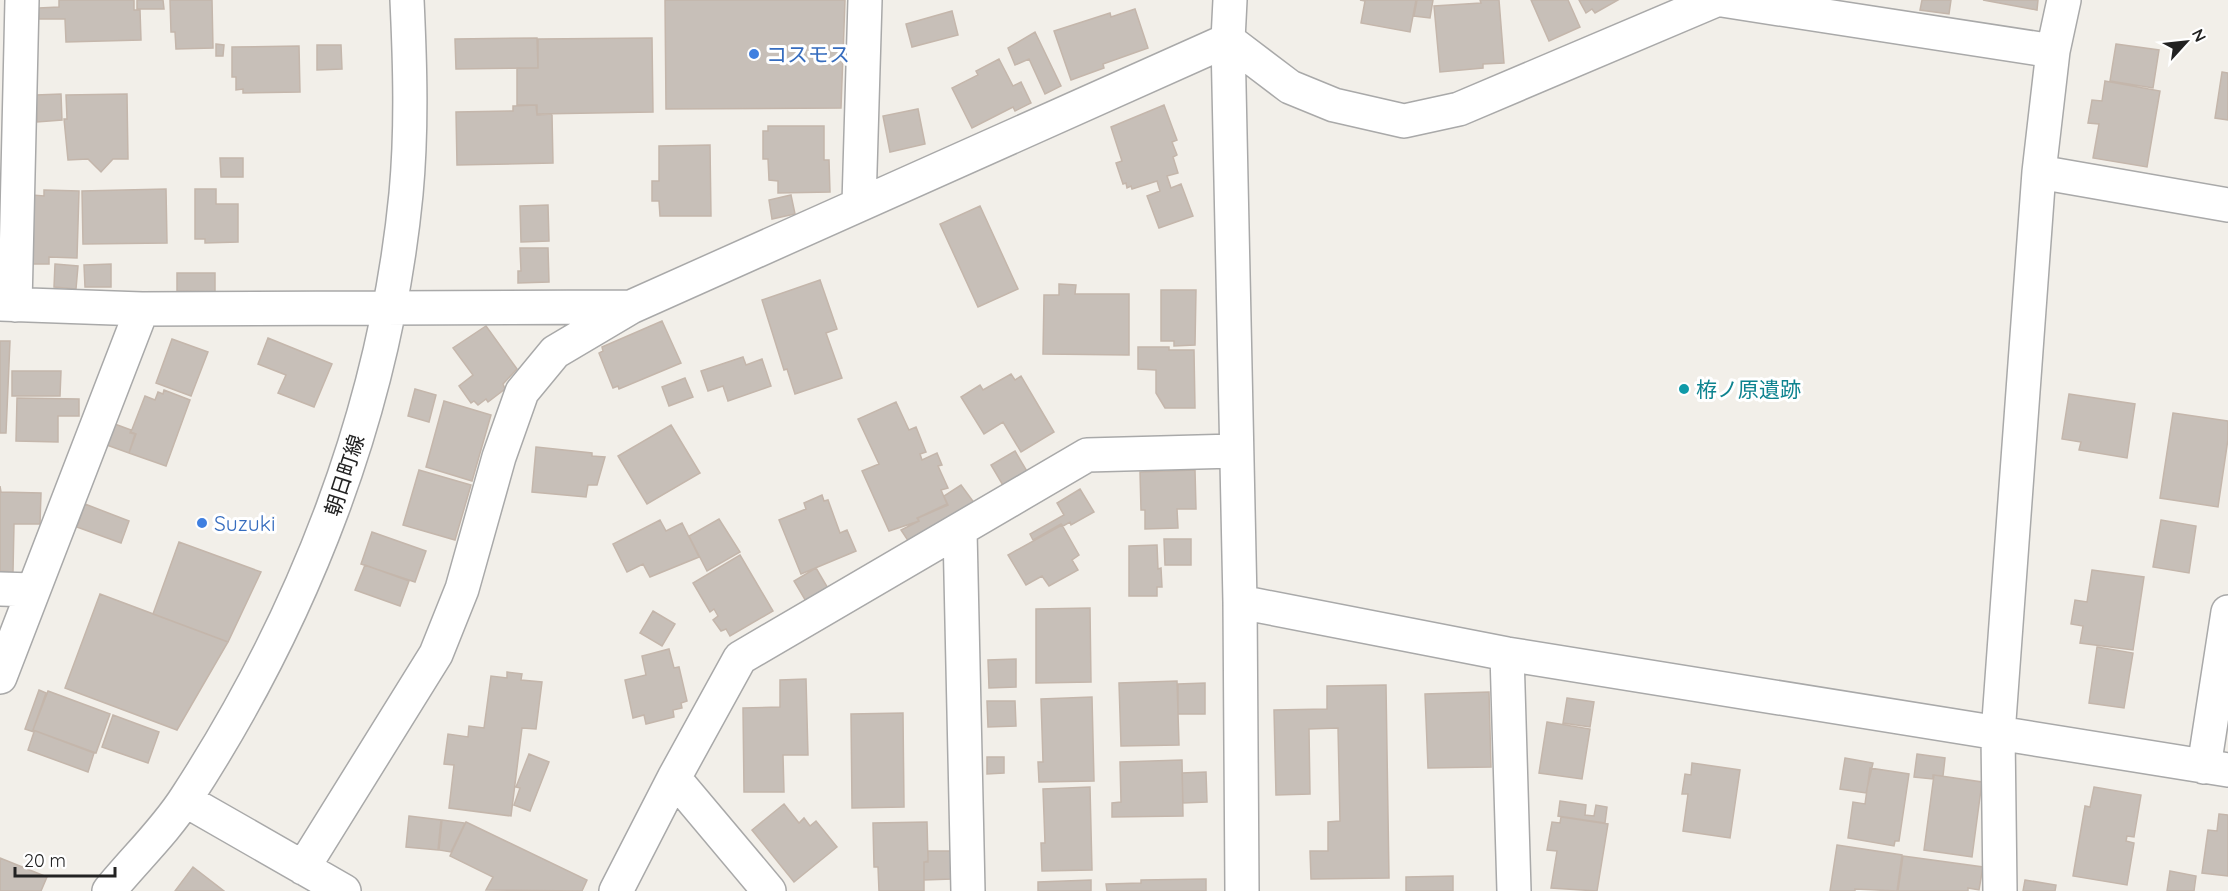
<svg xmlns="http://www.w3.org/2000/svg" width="2228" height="891" font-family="Quicksand,'Noto Sans JP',sans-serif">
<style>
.building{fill:#c7bfb8;stroke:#c4b6ab;stroke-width:1.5}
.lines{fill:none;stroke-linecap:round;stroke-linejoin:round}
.minor-casing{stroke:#a9a9a9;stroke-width:36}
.minor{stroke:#fff;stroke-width:33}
.shop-dot{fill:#3f7fe0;stroke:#fff;stroke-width:2}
.culture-dot{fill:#0f9aa8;stroke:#fff;stroke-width:2}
.labels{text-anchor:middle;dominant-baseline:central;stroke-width:6;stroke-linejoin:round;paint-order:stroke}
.shop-label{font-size:21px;fill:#366cbe;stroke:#fff;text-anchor:start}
.culture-label{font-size:21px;fill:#0d838f;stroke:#fff;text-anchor:start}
.street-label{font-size:21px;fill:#222;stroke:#fff}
</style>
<rect width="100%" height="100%" fill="#f2efe9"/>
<path class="building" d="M59,0H134V10H140L141,40L66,42L65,19H39V8L59,7Z
M137,0H163L164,9H137Z
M170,0H212L213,48L176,49L175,32H171Z
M665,0H845L841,108L666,109Z
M1360,0H1416L1410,32L1361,23L1365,1Z
M1417,0H1433L1430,18L1414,16Z
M1480,0H1499L1504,63L1483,64V68L1440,72L1434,6L1481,3Z
M1531,0H1568L1580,27L1549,41Z
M1579,0H1618L1595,13L1592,9L1586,13Z
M1922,0H1951L1949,14L1920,10Z
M1983,0H2038L2037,10Z
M1135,9L1148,48L1103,64L1104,68L1071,80L1054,31L1110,13L1111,17Z
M952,11L958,35L912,47L906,24Z
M1035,32L1061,86L1045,94L1029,59L1015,65L1008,48Z
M537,38L538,68L456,69L455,39Z
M652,38L653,112L537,114V105H517V68H538V39Z
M216,44L224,45L223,56H216Z
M2116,44L2159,50L2153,88L2110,81Z
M317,45H341L342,69L317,70Z
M299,46L300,92L243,93V89L236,90V77H232V47Z
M999,59L1013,86L1021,82L1031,103L1015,111L1013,107L972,128L952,88L978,75L976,71Z
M2222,72L2228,73V120L2215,118Z
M2105,81L2160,91L2147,167L2093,158L2099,124L2088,123L2092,100L2102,101Z
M61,94L62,120L37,122L36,95Z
M127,94L128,159H113L101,172L88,159L68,160L64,119H67L66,95Z
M536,105L537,115L552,114L553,163L457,165L456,112L513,111V106Z
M1164,105L1177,140L1172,142L1177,155L1173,157L1178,173L1167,176L1171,188L1181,184L1193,216L1159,228L1147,196L1160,191L1157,181L1132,189L1131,186L1127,188L1126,183L1123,184L1116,163L1122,161L1111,127Z
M918,109L925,144L890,152L883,116Z
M768,126H824V160H829L830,192L778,193V181L769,180L768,159H763V131H768Z
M710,145L711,216H660L659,201H652V181H659V146Z
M220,158H243V177H221Z
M166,189L167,243L83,244L82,191Z
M195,189H216V204H238V242L205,243V239H195Z
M44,190L79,191L77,258L49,257V264H31L33,195L44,196Z
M791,195L795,214L772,219L769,200Z
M548,205L549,241L521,242L520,206Z
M980,206L1018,289L978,307L940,224Z
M520,248H548L549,282L518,283V271H521Z
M55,264L78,266L76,289L54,287Z
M111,264V287H85L84,265Z
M177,273H215V292L177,291Z
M820,280L837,329L826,333L842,378L795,394L787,369L784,370L762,300Z
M1059,284L1076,285L1075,294H1129V355L1043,354L1044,295H1059Z
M1161,290H1196L1195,345L1174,346V341H1161Z
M662,321L681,363L619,389L618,386L613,388L599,353L603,351L602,347Z
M486,326L517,369L503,384L505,389L488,402L486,399L478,405L474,401L471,403L459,386L473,375L453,348Z
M268,338L332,364L314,407L278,393L286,375L258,364Z
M172,339L208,352L191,396L156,383Z
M0,341H10L6,433H0Z
M1138,347H1169V350H1194L1195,408H1165L1156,393V370L1138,369Z
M743,357L746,365L762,359L771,386L728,401L723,386L708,391L701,371Z
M12,371H61L60,396H12Z
M1011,374L1015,380L1021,376L1054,432L1021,452L1003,422L984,434L961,397L980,385L983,390Z
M685,378L693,397L669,406L662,387Z
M415,389L436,395L429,422L408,416Z
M164,390L190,400L166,466L129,453L136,434L131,432L145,396L155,400L158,392L163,394Z
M2069,394L2135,404L2127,458L2079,450L2081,442L2062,439Z
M17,398L79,399V416H58V442L16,441Z
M444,401L491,415L472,481L426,467Z
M896,402L909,430L916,427L926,452L920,454L922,460L937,453L942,465L938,466L948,488L941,490L947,504L917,518L919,521L889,531L862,471L879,464L858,419Z
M2173,413L2228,421V439L2218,507L2160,498Z
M112,423L131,430L130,433L135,434L129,453L104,444Z
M671,425L700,473L647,504L618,456Z
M536,447L592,453V456L605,457L597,485H588L586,497L532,492Z
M1015,451L1028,473L1004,487L991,465Z
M419,470L471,485L455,540L403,525Z
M1195,470L1196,509H1177L1178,528L1145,529V510H1141L1140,472Z
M961,485L975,504L909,542L901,530L919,521L918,518L948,505L944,496Z
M0,486L1,492L41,493L40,524H14L13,572L0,571Z
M1080,489L1094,512L1071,525L1070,522L1063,526L1061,524L1033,540L1030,534L1064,515L1057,503Z
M822,495L824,501L828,500L840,533L847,530L856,551L801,574L779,520L806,509L804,503Z
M85,504L129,521L121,543L77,527Z
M719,519L740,552L707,571L689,536Z
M660,520L666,531L682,523L699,557L650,577L643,564L627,572L613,544Z
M2161,520L2196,526L2189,573L2153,567Z
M1062,525L1079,555L1072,560L1078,570L1049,586L1042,576L1026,585L1008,555Z
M372,532L426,551L415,582L361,564Z
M1164,539H1191V565H1165Z
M179,542L261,572L228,642L153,614Z
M1157,545L1158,569L1161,568L1162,587H1157V596H1129V546Z
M740,555L773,611L730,636L726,629L721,631L713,620L718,616L714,609L710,612L693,583Z
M365,565L409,581L400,606L355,590Z
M816,568L829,590L807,603L794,581Z
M2092,570L2144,577L2133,650L2080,643L2083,626L2071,624L2075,600L2087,602Z
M100,594L228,642L177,730L65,688Z
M1090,608L1091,682L1036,683V609Z
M653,611L675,624L662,646L640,633Z
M2097,647L2133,653L2124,708L2089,703Z
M669,649L674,668L679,667L687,701L681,703L682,708L673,710L674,717L646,724L644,715L633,718L625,680L646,675L642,656Z
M1016,659V687L989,688L988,660Z
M507,672L522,674L521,680L542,682L536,729L522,728L511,816L449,808L454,765L444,764L448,734L468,737L469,726L484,728L491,676L507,678Z
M806,679L808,755H783L784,792H744L743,708L780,707V680Z
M1177,681L1179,745L1121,746L1119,683Z
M1205,683V714H1178V684Z
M1386,685L1389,878L1311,879L1310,851H1328V822L1340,821L1338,728L1309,729L1310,794L1276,795L1274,710L1327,709V686Z
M39,690L46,693L33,730L94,753L88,772L28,750L34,732L25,729Z
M48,691L110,714L96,753L33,730Z
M1489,692L1491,767L1428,768L1425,694Z
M1092,697L1094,781L1039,782L1038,762H1043L1041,699Z
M1567,698L1594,702L1590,727L1563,723Z
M987,701H1015L1016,726L988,727Z
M903,713L904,807L852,808L851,714Z
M113,715L159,732L148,763L102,747Z
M1547,722L1590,729L1582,779L1539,773Z
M529,754L549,762L530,811L514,805L520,788L516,787Z
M1917,754L1945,758L1943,776L1933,775V779L1914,777Z
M987,757H1004V773L987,774Z
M1845,758L1873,763L1866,793L1840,789Z
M1182,760L1183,816L1112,817V803L1121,802L1120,762Z
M1692,763L1740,770L1730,838L1683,831L1688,794H1682L1685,774L1691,775Z
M1870,768L1909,774L1899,841H1895L1894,846L1848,838L1853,802L1865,804Z
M1206,772L1207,802L1183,803L1182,773Z
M1934,775L1982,782L1972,857L1924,850Z
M1090,787L1092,870L1042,871L1041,843H1045L1043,789Z
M2094,787L2141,795L2134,837L2127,836L2126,841L2134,843L2127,885L2073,876L2085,806L2090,807Z
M1560,801L1586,805L1585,815L1594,816L1596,805L1607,807L1605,823L1558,816Z
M784,804L799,823L804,818L810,826L816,821L837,847L794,882L752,830Z
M2219,814L2228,815V876L2202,873L2208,830L2217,831Z
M409,816L441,820L438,850L406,847Z
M1561,817L1608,824L1597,891L1551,888L1557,851L1547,850L1552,822L1560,823Z
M442,820L465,823L451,852L439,850Z
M466,822L587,880L582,891L486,890L493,877L450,856Z
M927,822L928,861L924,862V891H879L878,867H874L873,823Z
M1837,845L1902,855L1897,891L1855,889V891H1830Z
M928,851H951L952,879L924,880V862H928Z
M1903,856L1983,867L1979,890L1968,888V891H1898Z
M0,858L47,877L41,891H0Z
M193,867L224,891H175Z
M2170,871L2196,876L2194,891H2167Z
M1453,876V891H1406V877Z
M1206,879V891H1107L1106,884L1141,883V880Z
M1091,880V891H1038V882Z
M2025,880L2056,885L2055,891H2023Z"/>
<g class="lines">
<g class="minor-casing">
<path id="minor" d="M1230,0L1228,40L1240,602L1242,891
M1722,0L2053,51
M2039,172L2228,205
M859,204L865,0
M0,304L142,309L629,307
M15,305L22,0
M960,531L968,891
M0,589L33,590
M1240,602L1507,654L2228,770
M1507,654L1514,891
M0,677L142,309
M2204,767L2228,612
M674,778L769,891
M185,800L344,891
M303,868L436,654L462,589L499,457L522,392L555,352L631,307L1228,40L1290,87L1334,105L1404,121L1459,109L1716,0
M109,891C134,860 165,831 186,798C304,617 385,410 406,194C412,129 410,64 407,0
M616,891L674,778L740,658L1087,455L1235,451
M2000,891L1998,734L2039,172L2053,51L2064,0"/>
</g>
<use href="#minor" class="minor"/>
</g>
<g class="shop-dot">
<circle cx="754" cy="54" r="6"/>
<circle cx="202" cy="523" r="6"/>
</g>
<circle class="culture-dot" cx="1684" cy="389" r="6"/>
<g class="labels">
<g class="shop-label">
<text x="766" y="54">コスモス</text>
<text x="214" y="523">Suzuki</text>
</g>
<g class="culture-label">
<text x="1696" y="389">栫ノ原遺跡</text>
</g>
<g class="street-label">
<text transform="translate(344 475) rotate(-72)">朝日町線</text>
</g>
</g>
<g transform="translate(2186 42) rotate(63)" stroke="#ffffff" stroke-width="4.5" paint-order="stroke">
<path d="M0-4.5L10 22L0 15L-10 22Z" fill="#222222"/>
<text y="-9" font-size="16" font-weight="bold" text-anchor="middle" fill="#222222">N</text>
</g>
<path d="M15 867v9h100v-9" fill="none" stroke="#222222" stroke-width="3"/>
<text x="24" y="867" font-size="18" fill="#222222" stroke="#ffffff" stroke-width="4.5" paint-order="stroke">20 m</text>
</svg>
